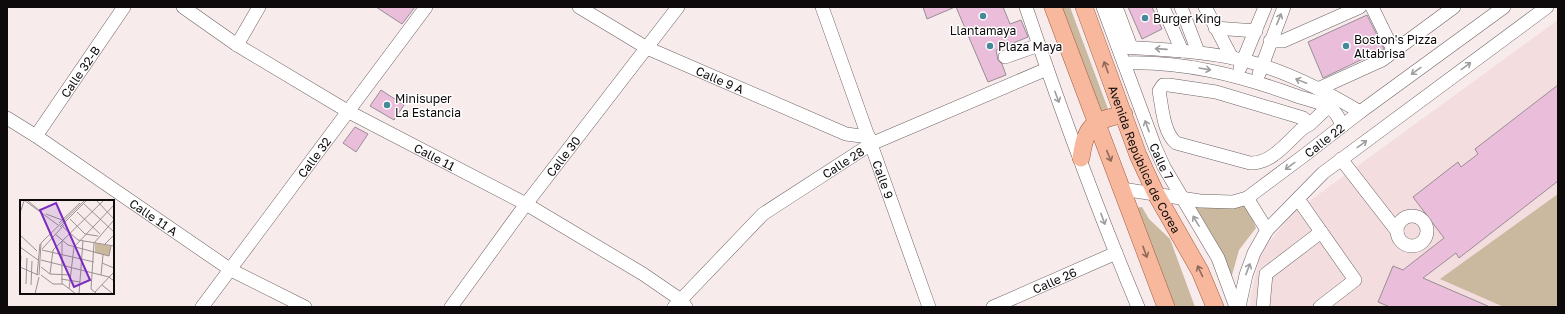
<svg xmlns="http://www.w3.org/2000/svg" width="1565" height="314" font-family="'Golos Text',sans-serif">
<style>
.built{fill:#f3dddf}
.green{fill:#cab89f}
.building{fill:#eabeda;stroke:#978e94}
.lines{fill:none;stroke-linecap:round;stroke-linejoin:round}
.minor-casing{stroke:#6d6263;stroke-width:14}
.major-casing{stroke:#a35d3f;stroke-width:18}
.minor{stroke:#fff;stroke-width:13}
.major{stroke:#f8b89d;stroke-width:17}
.oneway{stroke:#9f9d9d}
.oneway2{stroke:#8f6a5b}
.poi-dot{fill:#468a99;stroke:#fff;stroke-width:1.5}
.labels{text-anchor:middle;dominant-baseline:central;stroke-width:3;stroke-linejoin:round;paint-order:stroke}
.poi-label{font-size:12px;fill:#0e0a0b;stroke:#fff;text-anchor:start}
.street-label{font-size:12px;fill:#0e0a0b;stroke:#fff}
.inset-road{fill:none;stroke:#9a9192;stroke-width:1}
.view{fill:#7b2cbf;fill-opacity:0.15;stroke:#7b2cbf;stroke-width:2}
.inset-edge{fill:none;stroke:#0e0a0b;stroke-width:2}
</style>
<rect width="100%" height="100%" fill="#f8ebec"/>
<path class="built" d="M1558,20V307H1251L1250,298L1261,252L1293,213Z"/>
<path class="green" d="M1059,7H1070L1108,109L1098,113Z
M1558,194V307H1504L1440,279Z
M1192,206H1248L1256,228L1239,250L1232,275L1230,277C1220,250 1209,228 1192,206Z
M1142,207L1149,219L1170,239L1195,307H1170L1134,208Z"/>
<path class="building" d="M376,7H415L402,24Z
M923,7H955L927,19Z
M956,7H1003L1010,24L1021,20L1028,37L996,50L998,60L1002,64L1006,75L988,82Z
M1128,7H1152L1162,29L1142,39Z
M1367,15L1384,49L1323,78L1308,42Z
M1558,85V181L1459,258L1456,253L1423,278L1490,307H1390L1378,302L1393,266L1403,270L1444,238L1413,197L1458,162L1461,167L1478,154L1475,149Z
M381,90L404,105L394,120L370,106Z
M355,127L368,134L356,152L343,143Z"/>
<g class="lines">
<g class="minor-casing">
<g id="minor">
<path id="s1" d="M183,7L237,45L349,112L526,204L643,274L681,300L686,307"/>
<path id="s2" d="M579,7L647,48L846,134L869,137"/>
<path id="s3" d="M822,7L929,307"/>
<path d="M1026,7C1060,108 1097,209 1138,307"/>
<path id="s4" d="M1103,7L1155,147L1164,167L1218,258L1236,307"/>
<path d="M1116,7L1131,47"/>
<path d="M1163,7L1182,51"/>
<path d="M1181,7L1198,52"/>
<path d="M1205,7L1232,58"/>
<path d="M1372,7L1394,52"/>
<path d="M1215,28L1256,31"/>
<path d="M1270,41H1283L1360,7"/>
<path d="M237,45L259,7"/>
<path d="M1118,47C1160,49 1202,51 1243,60C1283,70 1325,91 1360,112"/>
<path d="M1005,57L1039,45"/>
<path d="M1124,63C1183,61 1238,75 1294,95C1304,99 1318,101 1328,107C1336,111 1339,118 1342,126"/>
<path d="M1240,68L1265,7"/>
<path d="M1259,74L1284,7"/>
<path d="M1318,89L1382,60L1454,7"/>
<path id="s5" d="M7,118L36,136L231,270L305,307"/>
<path d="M1310,124L1303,118L1216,92L1169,85H1163L1159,91C1162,106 1163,132 1176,143L1250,163C1272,164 1288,141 1303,128L1310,124L1328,107"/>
<path id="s6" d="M36,136L124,7"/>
<path d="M1341,159L1397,231"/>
<path id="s7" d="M1122,189L1200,201L1233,202L1247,198L1306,154L1360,112L1504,7"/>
<path d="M1247,198L1267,230"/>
<path d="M1298,199L1355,280L1320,307"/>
<circle cx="1412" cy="231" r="15"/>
<path id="s8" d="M202,307L426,7"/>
<path id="s9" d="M451,307L526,204L678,7"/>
<path id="s10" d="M674,307L763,214L871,144L1047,69"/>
<path id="s11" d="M993,307L1116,253"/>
<path d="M1239,307L1246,275L1254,253L1267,230L1323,173L1547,7"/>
<path d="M1263,307L1266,274L1321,232"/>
</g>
</g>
<g class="major-casing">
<g id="major">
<path d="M1053,7L1166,307"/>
<path id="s12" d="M1084,7L1138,155L1156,194L1200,271L1215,307"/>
<path d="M1081,158C1086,125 1092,121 1124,114"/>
</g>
</g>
<use href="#minor" class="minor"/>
<use href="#major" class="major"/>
</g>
<defs><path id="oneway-shaft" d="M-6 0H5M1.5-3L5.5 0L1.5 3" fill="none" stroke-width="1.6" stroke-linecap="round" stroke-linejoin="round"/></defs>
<g class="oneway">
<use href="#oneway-shaft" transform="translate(1279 19) rotate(-67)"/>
<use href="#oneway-shaft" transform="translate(1161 49) rotate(-176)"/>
<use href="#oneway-shaft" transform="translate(1466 66) rotate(-36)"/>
<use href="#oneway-shaft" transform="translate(1205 69) rotate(10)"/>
<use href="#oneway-shaft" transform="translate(1416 71) rotate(144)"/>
<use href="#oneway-shaft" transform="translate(1301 81) rotate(-158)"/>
<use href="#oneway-shaft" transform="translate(1057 97) rotate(69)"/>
<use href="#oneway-shaft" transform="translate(1147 126) rotate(-110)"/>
<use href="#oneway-shaft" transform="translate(1362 144) rotate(-36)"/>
<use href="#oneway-shaft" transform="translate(1290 166) rotate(144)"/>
<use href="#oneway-shaft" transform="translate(1103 219) rotate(70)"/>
<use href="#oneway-shaft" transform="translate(1196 221) rotate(-121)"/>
<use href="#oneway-shaft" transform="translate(1248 269) rotate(-69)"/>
</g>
<g class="oneway2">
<use href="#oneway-shaft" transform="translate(1106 67) rotate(-110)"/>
<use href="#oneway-shaft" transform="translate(1109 156) rotate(68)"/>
<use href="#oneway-shaft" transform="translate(1145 252) rotate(70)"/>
<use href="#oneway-shaft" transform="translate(1200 271) rotate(-115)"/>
</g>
<g class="poi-dot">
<circle cx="983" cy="16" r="4"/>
<circle cx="1145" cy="18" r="4"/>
<circle cx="990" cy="46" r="4"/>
<circle cx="1346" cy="46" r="4"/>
<circle cx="387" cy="105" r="4"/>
</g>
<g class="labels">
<g class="poi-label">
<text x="1153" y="18">Burger King</text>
<text x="983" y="30" text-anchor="middle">Llantamaya</text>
<text x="1354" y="39">Boston's Pizza<tspan x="1354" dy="14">Altabrisa</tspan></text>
<text x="998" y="46">Plaza Maya</text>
<text x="395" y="98">Minisuper<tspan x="395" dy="14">La Estancia</tspan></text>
</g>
<g class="street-label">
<text stroke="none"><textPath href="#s6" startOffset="78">Calle 32-B</textPath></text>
<text stroke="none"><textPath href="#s2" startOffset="159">Calle 9 A</textPath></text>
<text stroke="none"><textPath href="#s7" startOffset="223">Calle 22</textPath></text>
<text stroke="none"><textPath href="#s9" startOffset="188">Calle 30</textPath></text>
<text stroke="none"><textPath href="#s8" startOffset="187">Calle 32</textPath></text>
<text stroke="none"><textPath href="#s1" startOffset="293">Calle 11</textPath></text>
<text stroke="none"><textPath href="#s12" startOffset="164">Avenida República de Corea</textPath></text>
<text stroke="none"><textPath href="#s4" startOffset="165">Calle 7</textPath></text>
<text stroke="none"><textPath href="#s10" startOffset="224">Calle 28</textPath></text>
<text stroke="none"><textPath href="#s3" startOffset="183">Calle 9</textPath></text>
<text stroke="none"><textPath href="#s5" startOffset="177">Calle 11 A</textPath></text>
<text stroke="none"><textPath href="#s11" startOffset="67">Calle 26</textPath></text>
</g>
</g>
<g transform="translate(20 200)">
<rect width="94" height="94" fill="#f8ebec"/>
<path d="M75,43L91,46L89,56L75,53Z" fill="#cab89f"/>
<path class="inset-road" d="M4,0L38,25M76,0L94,19M8,1L20,11M64,4L94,32M57,12L80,34M0,13L4,1M26,14L42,20M50,19L65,34L78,36M39,23L60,3M40,27L67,0M43,27L58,40L94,46M35,34L48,45L89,56L91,46M0,35L17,51M85,44L94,35M0,47L18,60M22,49L44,25M22,50L74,62M21,60L89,77L94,81M82,63L94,68M0,67L18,75M21,67L30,74L51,75M0,68L1,56M30,74L33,50L84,0M17,75L20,44M19,75L21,43L65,0M21,75L33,84H43L56,94M81,75L83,55M41,79L60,82M6,84L7,58M42,84V41M11,85L12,61M82,85L92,93M49,89L54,47L94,5M75,92L94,72M15,94L19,77M59,94L63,41M77,94L71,89L74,43L94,20"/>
<path class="view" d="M36,3L70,80L54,87L20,10Z"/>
<rect width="94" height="94" class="inset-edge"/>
</g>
<rect width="1565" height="314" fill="none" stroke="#0e0a0b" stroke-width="16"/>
</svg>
